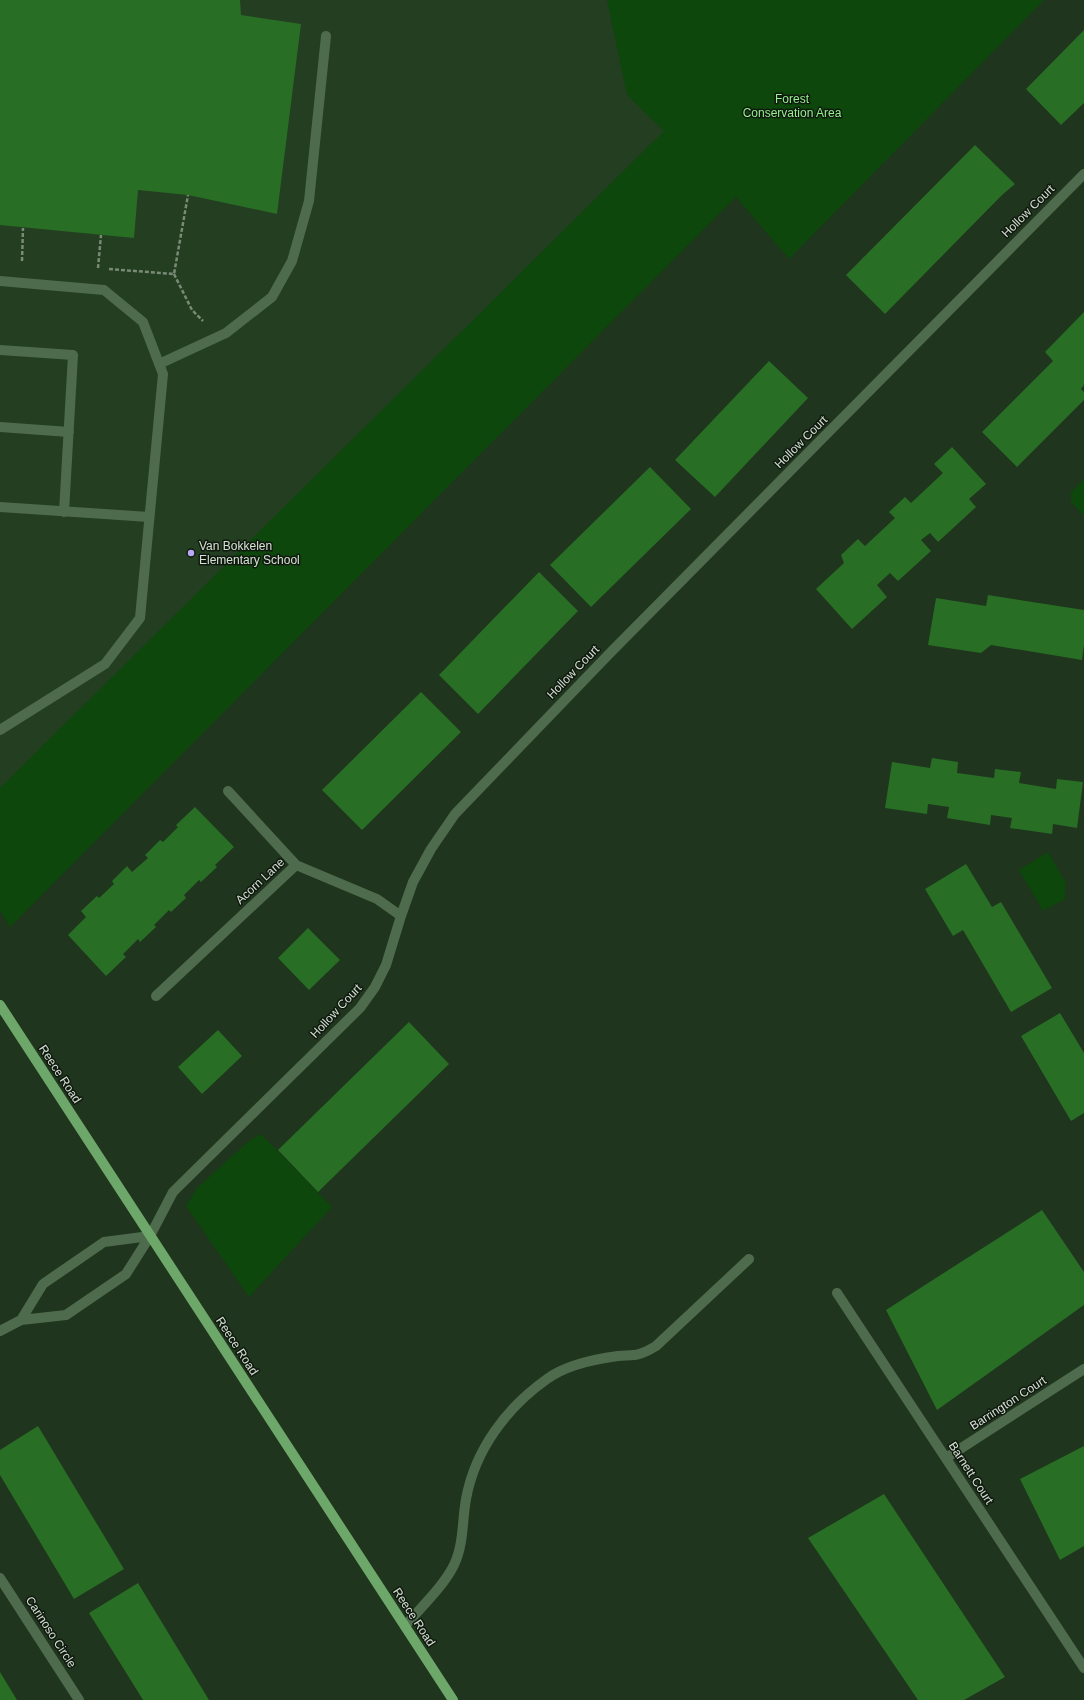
<svg xmlns="http://www.w3.org/2000/svg" width="1084" height="1700" font-family="Arial,sans-serif">
<style>
.built{fill:#233e21}
.green{fill:#0d470c}
.building{fill:#286e25}
.lines{fill:none;stroke-linecap:round;stroke-linejoin:round}
.path{stroke:#798a77;stroke-width:2.5;stroke-dasharray:4 2;stroke-linecap:butt}
.minor{stroke:#4f6b4d;stroke-width:10}
.major{stroke:#6da769;stroke-width:10}
.poi-dot{fill:#b9aaf7;stroke:#10190f;stroke-width:1.5}
.labels{text-anchor:middle;dominant-baseline:central;stroke-width:3;stroke-linejoin:round;paint-order:stroke}
.park-label{font-size:12px;fill:#95f08f;stroke:#10190f}
.street-label{font-size:12px;fill:#d4e1d2;stroke:#10190f}
.poi-label{font-size:12px;fill:#d4e1d2;stroke:#10190f;text-anchor:start}
</style>
<rect width="100%" height="100%" fill="#1f351d"/>
<path class="built" d="M0,0H931L10,927L0,910Z"/>
<path class="green" d="M607,0H1044L789,259L736,197L10,927L0,910V788L664,131L627,95Z
M1084,479V516L1071,502V492Z
M1048,852L1066,883L1065,899L1043,911L1019,870Z
M261,1134L332,1207L249,1297L186,1206L197,1188L249,1141Z"/>
<path class="building" d="M0,0H240L241,15L301,24L277,214L188,195L138,190L134,238L0,225Z
M1084,30V103L1061,125L1026,89Z
M975,145L1015,184L1002,195L885,314L846,275Z
M1084,312V385L1081,389L1084,392V400L1017,467L982,432L1053,361L1045,352Z
M769,361L808,398L715,497L675,460Z
M952,447L986,484L969,499L976,507L938,542L930,533L921,540L931,551L898,581L890,573L877,585L887,597L852,629L816,589L844,563L841,555L858,539L865,546L895,518L889,512L905,497L911,503L943,473L934,464Z
M650,467L691,509L591,607L550,565Z
M539,572L578,611L478,714L439,675Z
M988,595L1084,610V644L1082,660L991,645L981,653L928,645L936,598L986,606Z
M421,692L461,732L362,830L322,790Z
M932,758L958,762L957,773L994,778L995,769L1021,772L1019,783L1056,789L1057,779L1083,782L1077,828L1053,824L1052,834L1010,828L1012,818L991,815L990,825L947,818L949,807L928,804L927,814L885,808L892,762L930,768Z
M195,807L234,847L215,865L217,867L201,882L199,880L184,895L186,898L171,912L169,910L154,925L156,927L140,942L138,939L123,954L126,957L106,976L68,935L86,917L81,911L97,896L99,898L114,884L112,881L127,866L132,872L148,858L145,855L160,840L163,842L178,827L176,825Z
M966,864L992,907L1001,902L1052,988L1011,1012L963,930L953,936L925,889Z
M308,928L340,960L309,990L278,958Z
M1060,1013L1084,1053V1113L1071,1121L1021,1036Z
M409,1022L449,1064L318,1192L278,1150Z
M218,1030L242,1056L202,1094L178,1067Z
M1042,1210L1084,1272V1305L937,1410L886,1310Z
M38,1426L124,1569L74,1599L0,1475V1450Z
M1084,1446V1546L1060,1560L1020,1479Z
M884,1494L1005,1677L964,1700H918L808,1538Z
M138,1583L209,1700H143L89,1613Z
M0,1672L17,1700H0Z"/>
<g class="lines">
<path class="path" d="M22,261L23,228
M98,268L101,235
M109,269L174,274L188,195
M174,274L192,310L203,321"/>
<path class="minor" d="M0,281L104,290L143,322L163,374L140,618L105,664L0,730
M0,350L73,355L64,512
M159,364L226,333L272,297L292,261L309,201L326,36
M0,427L69,432
M0,507L149,517
M228,791L296,865
M156,996L296,865L377,899L401,916
M837,1293L1084,1668
M21,1320L43,1284L104,1242L150,1236
M0,1331L21,1320L66,1315L126,1274L150,1236L173,1192L360,1008L375,987L386,965L401,916L413,882L431,849L455,814L610,653L1084,174
M946,1458L1084,1369
M0,1578L79,1700
M405,1626C421,1607 443,1587 454,1565C464,1544 462,1521 466,1499C475,1450 506,1408 547,1379C566,1365 595,1359 618,1356C625,1355 633,1356 639,1354C645,1353 651,1349 656,1346L749,1259"/>
<path class="major" d="M0,1005L453,1700"/>
</g>
<circle class="poi-dot" cx="191" cy="553" r="4"/>
<g class="labels">
<g class="park-label">
<text x="792" y="99">Forest<tspan x="792" dy="14">Conservation Area</tspan></text>
</g>
<g class="street-label">
<text transform="translate(1028 211) rotate(-45)">Hollow Court</text>
<text transform="translate(801 442) rotate(-45)">Hollow Court</text>
<text transform="translate(573 672) rotate(-46)">Hollow Court</text>
<text transform="translate(260 881) rotate(-43)">Acorn Lane</text>
<text transform="translate(336 1011) rotate(-47)">Hollow Court</text>
<text transform="translate(60 1074) rotate(57)">Reece Road</text>
<text transform="translate(237 1346) rotate(57)">Reece Road</text>
<text transform="translate(1008 1403) rotate(-33)">Barrington Court</text>
<text transform="translate(971 1473) rotate(57)">Barnett Court</text>
<text transform="translate(414 1617) rotate(57)">Reece Road</text>
<text transform="translate(51 1632) rotate(57)">Carinoso Circle</text>
</g>
<g class="poi-label">
<text x="199" y="546">Van Bokkelen<tspan x="199" dy="14">Elementary School</tspan></text>
</g>
</g>
</svg>
